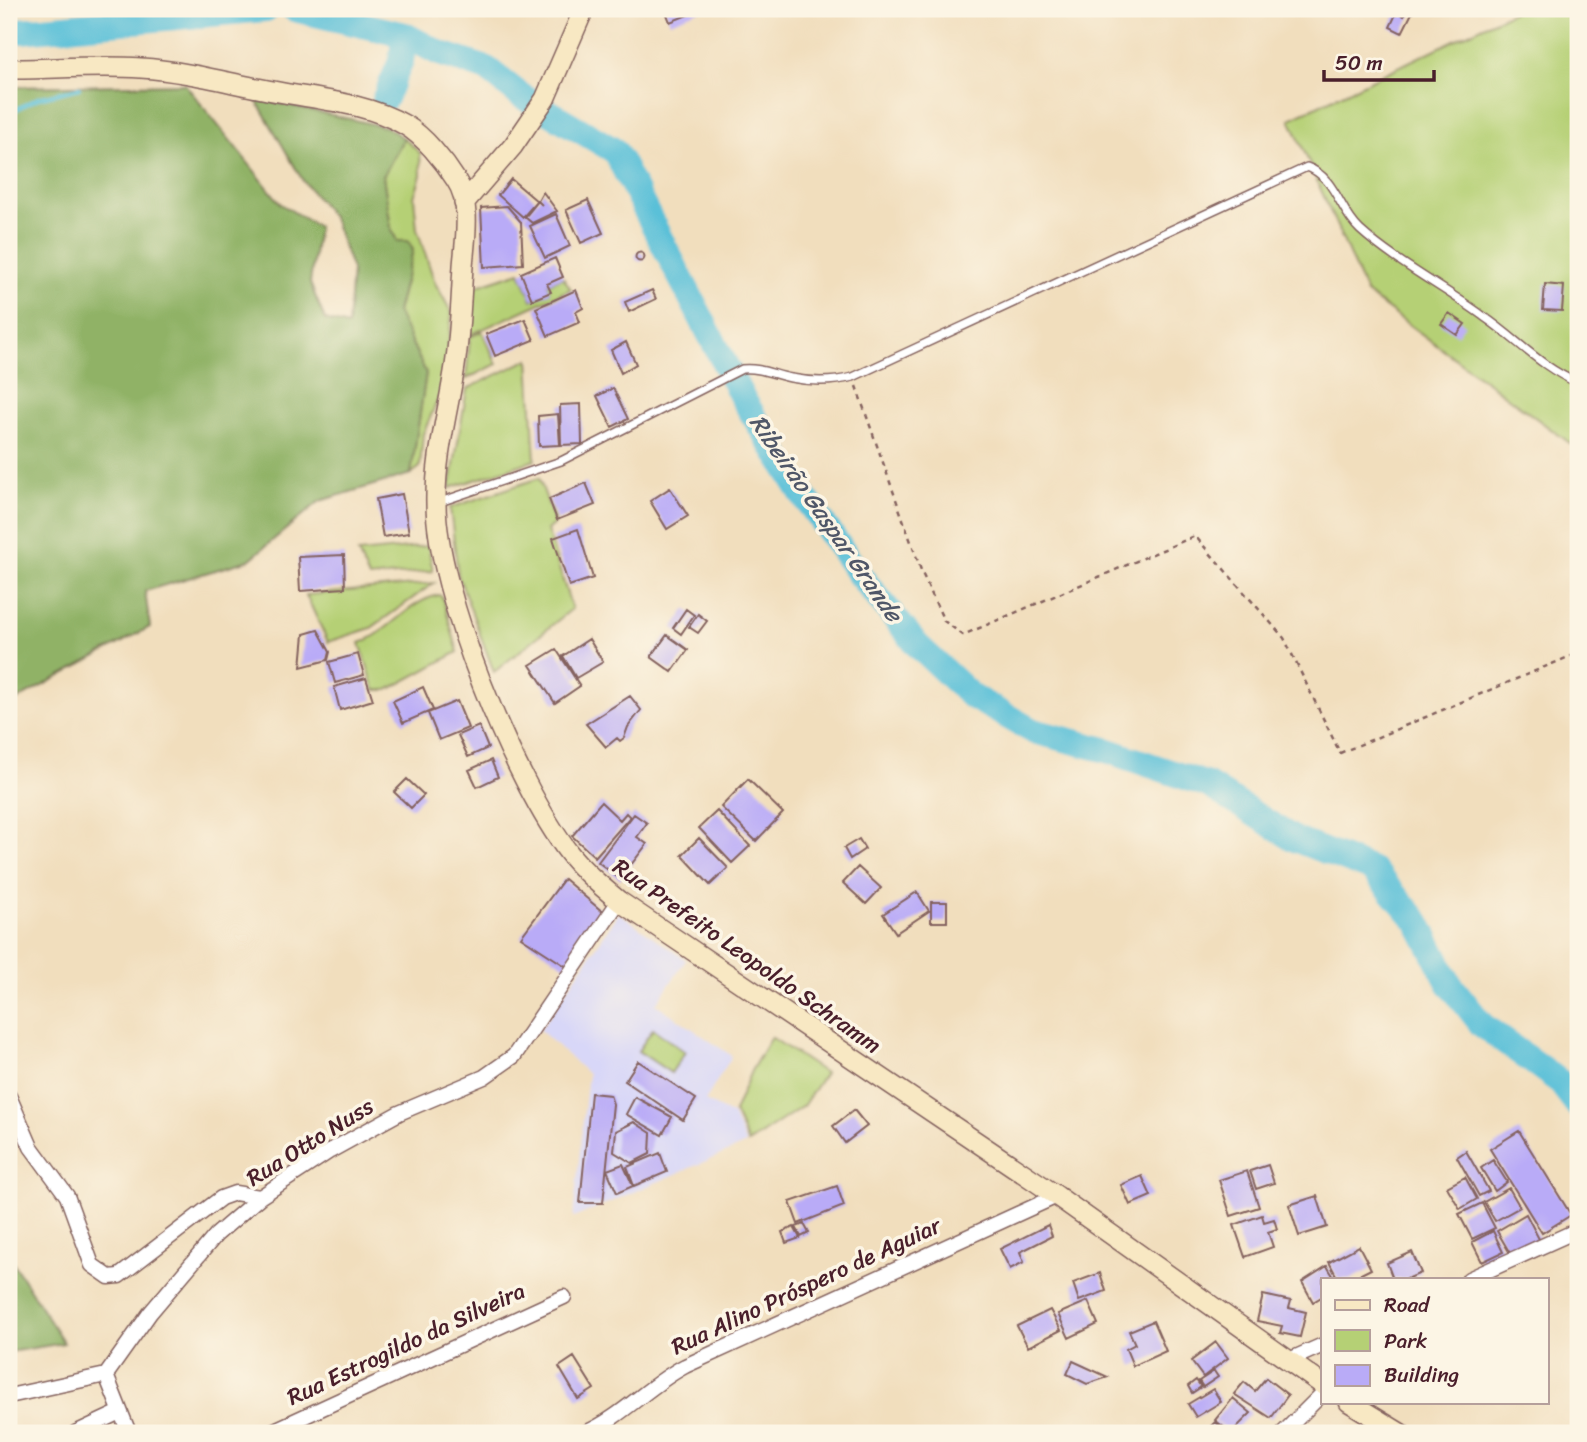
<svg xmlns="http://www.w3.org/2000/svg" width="1587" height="1442" font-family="Sriracha,sans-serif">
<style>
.built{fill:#d8d7f8}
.green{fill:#b5d075;stroke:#807850;stroke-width:2}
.forest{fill:#90b266;stroke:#6d6848;stroke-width:2}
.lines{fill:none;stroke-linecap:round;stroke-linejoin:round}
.stream{stroke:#5ac0d8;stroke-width:4.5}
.river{stroke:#5ac0d8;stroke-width:26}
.building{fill:#b9abf7}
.lane-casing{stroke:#84625e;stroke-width:10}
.street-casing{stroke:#84625e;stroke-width:17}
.secondary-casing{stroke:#84625e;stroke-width:22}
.path{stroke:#84625e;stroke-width:2.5;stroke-dasharray:5 5;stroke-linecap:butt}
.lane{stroke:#fff;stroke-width:7}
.street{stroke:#fff;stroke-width:14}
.secondary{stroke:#f8e8c3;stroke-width:19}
.labels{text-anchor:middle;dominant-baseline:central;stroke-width:7;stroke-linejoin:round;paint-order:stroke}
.street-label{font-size:23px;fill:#4a1f2b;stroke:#fcf5e5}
.water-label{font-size:24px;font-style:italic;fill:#505768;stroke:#fcf5e5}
</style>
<rect width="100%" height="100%" fill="#fcf5e5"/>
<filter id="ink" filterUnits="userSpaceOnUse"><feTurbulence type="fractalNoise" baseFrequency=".0143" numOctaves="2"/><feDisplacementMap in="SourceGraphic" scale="14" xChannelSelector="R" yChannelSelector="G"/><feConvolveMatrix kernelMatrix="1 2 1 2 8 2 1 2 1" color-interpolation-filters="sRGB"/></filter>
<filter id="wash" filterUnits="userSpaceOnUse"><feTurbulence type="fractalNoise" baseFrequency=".00686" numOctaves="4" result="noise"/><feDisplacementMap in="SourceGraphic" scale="28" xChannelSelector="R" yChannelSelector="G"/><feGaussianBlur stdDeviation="1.57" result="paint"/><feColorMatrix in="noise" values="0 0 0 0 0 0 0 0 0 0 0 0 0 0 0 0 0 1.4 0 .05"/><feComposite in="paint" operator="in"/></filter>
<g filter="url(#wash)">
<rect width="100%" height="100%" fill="#f1debd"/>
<path class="built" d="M619,913L686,960L656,1004L732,1056L705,1101L733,1115L746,1144L573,1218L588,1074L540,1030Z"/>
<path class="green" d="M1519,9H1578V449L1366,293L1290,119Z
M404,138L420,153L421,175L414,197L417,229L435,283L452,313L443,388L423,434L420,467L411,474L426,373L397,312L413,250L397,242L391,228L383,176Z
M520,272L532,300L550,292L547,284L563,277L571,289L470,335L474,287Z
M482,331L497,364L466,379L470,337Z
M529,359L535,460L450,488L467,389Z
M539,478L555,523L547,530L572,609L494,672L458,575L450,508Z
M428,546L433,571L369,578L358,553Z
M434,583L371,628L328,642L306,595Z
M439,595L442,597L458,652L388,690H375L360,643C389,633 408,601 439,595Z
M653,1029L685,1052L671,1073L638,1051Z
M771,1037L825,1073L803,1106L748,1143L734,1112L751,1071Z"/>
<path class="forest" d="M185,84L281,204L318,227L310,283L325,320L348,326L352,270L333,218L303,181L255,98L386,127L404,138L383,176L391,228L397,241H408L413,250L397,312L426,373L411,474L320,501L249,560L145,591L150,627L9,704V87Z
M9,1257L64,1343L9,1352Z"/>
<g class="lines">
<path class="stream" d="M9,113L38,98L79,88"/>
<path class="river" d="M294,9L405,35L439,53L487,69L520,95L615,151L742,397L801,492L861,577L918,646L971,696L1033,731L1106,750L1208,785L1294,839L1373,870L1418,922L1449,983L1482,1025L1559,1081L1578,1106
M9,29L21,31L266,9
M385,98L401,61L405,35"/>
</g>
<g id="blocks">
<path class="building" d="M665,9H703L670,22Z
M1407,9L1413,11L1402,33L1390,27L1397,12L1404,16Z
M511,179L537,201L523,217L498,195Z
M543,192L557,211L532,223L525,217L538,201L542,205L538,201Z
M588,200L603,233L581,243L566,210Z
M507,206L521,222L523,264L484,267L481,208Z
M556,214L570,246L545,258L530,226Z
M635.5 257a4.5 4.5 0 1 1 9 0a4.5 4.5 0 1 1-9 0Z
M555,258L563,277L547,284L551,292L532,300L521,273Z
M1545,284L1564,286L1562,311L1543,310Z
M576,290L583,308L576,312L580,322L548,336L536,308Z
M652,290L656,299L629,312L625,302Z
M1449,313L1465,324L1457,335L1441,324Z
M525,319L534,340L495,356L486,334Z
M626,342L636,364L621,373L611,350Z
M613,388L628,419L612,427L597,396Z
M581,404L582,444L561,445L560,405Z
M558,414L560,445L539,446L538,416Z
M586,483L595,505L557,520L549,499Z
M670,488L688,516L667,529L650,501Z
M402,494L409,533L383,537L376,499Z
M578,529L593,578L569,586L553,538Z
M344,555L345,588L300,591L298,557Z
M686,609L694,615L681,634L673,628Z
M698,614L707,621L698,633L689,627Z
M318,630L330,652L328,660L301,667L304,634Z
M667,635L688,650L672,672L651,657Z
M589,639L603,662L576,678L563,656Z
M556,649L580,686L555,703L530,665Z
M358,654L364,675L335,683L329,662Z
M366,678L373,700L340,710L334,687Z
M423,687L433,710L403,723L393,701Z
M630,696L641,710L628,727L624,738L620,741L617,738L606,747L586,724Z
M457,701L468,728L439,740L428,713Z
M479,726L488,748L468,757L458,735Z
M491,760L498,777L477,787L469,770Z
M407,779L424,795L411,808L394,792Z
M748,779L783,813L756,841L721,807Z
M601,802L620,820L626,813L630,817L595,857L572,836Z
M717,811L750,846L732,863L699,828Z
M634,814L647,823L637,837L647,844L620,879L598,862Z
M699,838L728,868L710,885L682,855Z
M859,839L865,849L850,859L844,848Z
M858,867L881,888L866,904L843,883Z
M564,879L604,913L567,967L521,937Z
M917,892L929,911L896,933L883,914Z
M931,902H947V922H931Z
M638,1061L696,1099L683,1120L625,1081Z
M591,1093L610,1095L613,1104L603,1203H580Z
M635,1097L672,1117L662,1135L626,1114Z
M854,1110L867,1126L845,1143L833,1126Z
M634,1122L651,1133L650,1154L632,1163L614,1152L616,1131Z
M1519,1131L1571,1215L1542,1233L1490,1149Z
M1466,1151L1489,1191L1479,1196L1457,1157Z
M660,1153L667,1172L634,1186L627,1167Z
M1493,1160L1507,1182L1495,1191L1481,1168Z
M623,1164L633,1186L617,1193L607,1170Z
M1268,1165L1274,1183L1256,1189L1250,1171Z
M1247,1171L1259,1207L1231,1216L1219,1180Z
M1142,1176L1151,1196L1130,1205L1121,1185Z
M1465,1177L1477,1199L1460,1209L1447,1187Z
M837,1186L844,1206L798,1224L790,1202Z
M1509,1188L1520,1207L1495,1221L1484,1202Z
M1317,1196L1327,1227L1299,1236L1289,1205Z
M1482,1203L1495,1228L1472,1239L1459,1214Z
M1526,1214L1539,1239L1511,1255L1497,1231Z
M1262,1215L1264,1222L1274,1219L1277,1229L1268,1232L1273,1247L1245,1257L1234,1225Z
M804,1224L809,1233L801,1237L796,1227Z
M1048,1225L1052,1236L1020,1252L1024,1262L1010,1269L1000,1249Z
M794,1227L800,1238L786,1243L782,1232Z
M1493,1231L1503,1252L1482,1262L1472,1242Z
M1359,1246L1371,1269L1351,1279H1338L1329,1262Z
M1412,1252L1421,1273L1407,1279H1393L1387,1263Z
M1327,1266L1335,1279H1323V1296L1313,1302L1302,1282Z
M1100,1273L1106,1291L1079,1301L1073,1283Z
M1263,1295L1291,1301L1289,1308L1306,1312L1300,1337L1280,1333L1282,1326L1257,1321Z
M1088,1301L1098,1324L1069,1338L1058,1314Z
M1050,1310L1061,1330L1028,1347L1017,1326Z
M1153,1321L1166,1351L1133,1366L1126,1349L1135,1344L1129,1331Z
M1216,1342L1228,1358L1203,1377L1191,1361Z
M574,1357L594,1389L578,1399L559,1367Z
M1073,1361L1108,1377L1087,1384L1067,1374Z
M1214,1371L1218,1377L1203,1387L1199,1381Z
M1266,1378L1288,1395L1271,1418L1234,1394L1244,1382L1255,1391Z
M1196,1380L1201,1387L1192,1393L1188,1386Z
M1213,1389L1221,1402L1196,1417L1188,1404Z
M1233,1398L1251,1413L1231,1433L1215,1420Z
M1215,1422L1229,1433H1213L1208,1429Z"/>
</g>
</g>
<g filter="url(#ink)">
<use href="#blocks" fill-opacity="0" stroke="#84625e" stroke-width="2"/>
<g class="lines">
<g class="lane-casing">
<path id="lane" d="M440,502L561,461L742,369C760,367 774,375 791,378C811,382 833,382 853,377L1307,167C1336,177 1339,211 1360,230C1394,261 1445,288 1483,316C1517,339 1539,366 1578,383"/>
</g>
<g class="street-casing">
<path id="street" d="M9,1096L31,1147L67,1196L92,1265L109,1277L119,1276L221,1198L235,1193L260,1197
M1469,1279L1578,1230
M1287,1361L1323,1345
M106,1375L129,1433
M9,1396L106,1375L150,1313L216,1235L260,1197L330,1151L399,1113L484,1077L514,1056L619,901
M75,1433L120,1412
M268,1433L564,1297
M585,1433C622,1417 649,1385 685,1366L1057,1196
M1283,1433L1323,1393"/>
</g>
<g class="secondary-casing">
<path id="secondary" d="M9,69C52,69 97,65 141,68C189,71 236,85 284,93C323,100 369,104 405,125C424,136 444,161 456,180C472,203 465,240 463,266C461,299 460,333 455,366C448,412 435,457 436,503C436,591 515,783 569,853C583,871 601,886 619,901L1057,1196L1323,1385
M464,203L513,146L545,99L584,9
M1349,1402L1400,1433"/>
</g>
<path class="path" d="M856,386L922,573L944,621L963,635L1195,536L1284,638L1340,753L1578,653"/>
<use href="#lane" class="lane"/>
<use href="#street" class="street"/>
<use href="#secondary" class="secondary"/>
</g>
</g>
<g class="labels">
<g class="street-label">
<text transform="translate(747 956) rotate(35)">Rua Prefeito Leopoldo Schramm</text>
<text transform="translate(310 1142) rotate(-32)">Rua Otto Nuss</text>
<text transform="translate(806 1286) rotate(-25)">Rua Alino Próspero de Aguiar</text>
<text transform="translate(406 1344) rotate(-25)">Rua Estrogildo da Silveira</text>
</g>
<g class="water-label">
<text transform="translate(826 518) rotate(55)">Ribeirão Gaspar Grande</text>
</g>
</g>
<rect width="1587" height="1442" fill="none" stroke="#fcf5e5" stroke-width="35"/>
<rect x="1321" y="1278" width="228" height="126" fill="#fcf5e5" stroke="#b59f9b" stroke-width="2"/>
<rect x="1335" y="1300" width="35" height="10" fill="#f8e8c3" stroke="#b59f9b" stroke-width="2"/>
<text x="1384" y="1312" font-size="21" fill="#4a1f2b">Road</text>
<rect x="1335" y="1330" width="35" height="21" fill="#b5d075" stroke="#b59f9b" stroke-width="2"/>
<text x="1384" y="1348" font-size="21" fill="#4a1f2b">Park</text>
<rect x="1335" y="1365" width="35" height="21" fill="#b9abf7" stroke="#b59f9b" stroke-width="2"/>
<text x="1384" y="1382" font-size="21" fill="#4a1f2b">Building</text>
<path d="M1324 70v10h110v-10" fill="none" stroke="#4a1f2b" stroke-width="3.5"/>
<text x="1335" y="70" font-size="21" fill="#4a1f2b" stroke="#fcf5e5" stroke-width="5" paint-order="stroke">50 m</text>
</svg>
